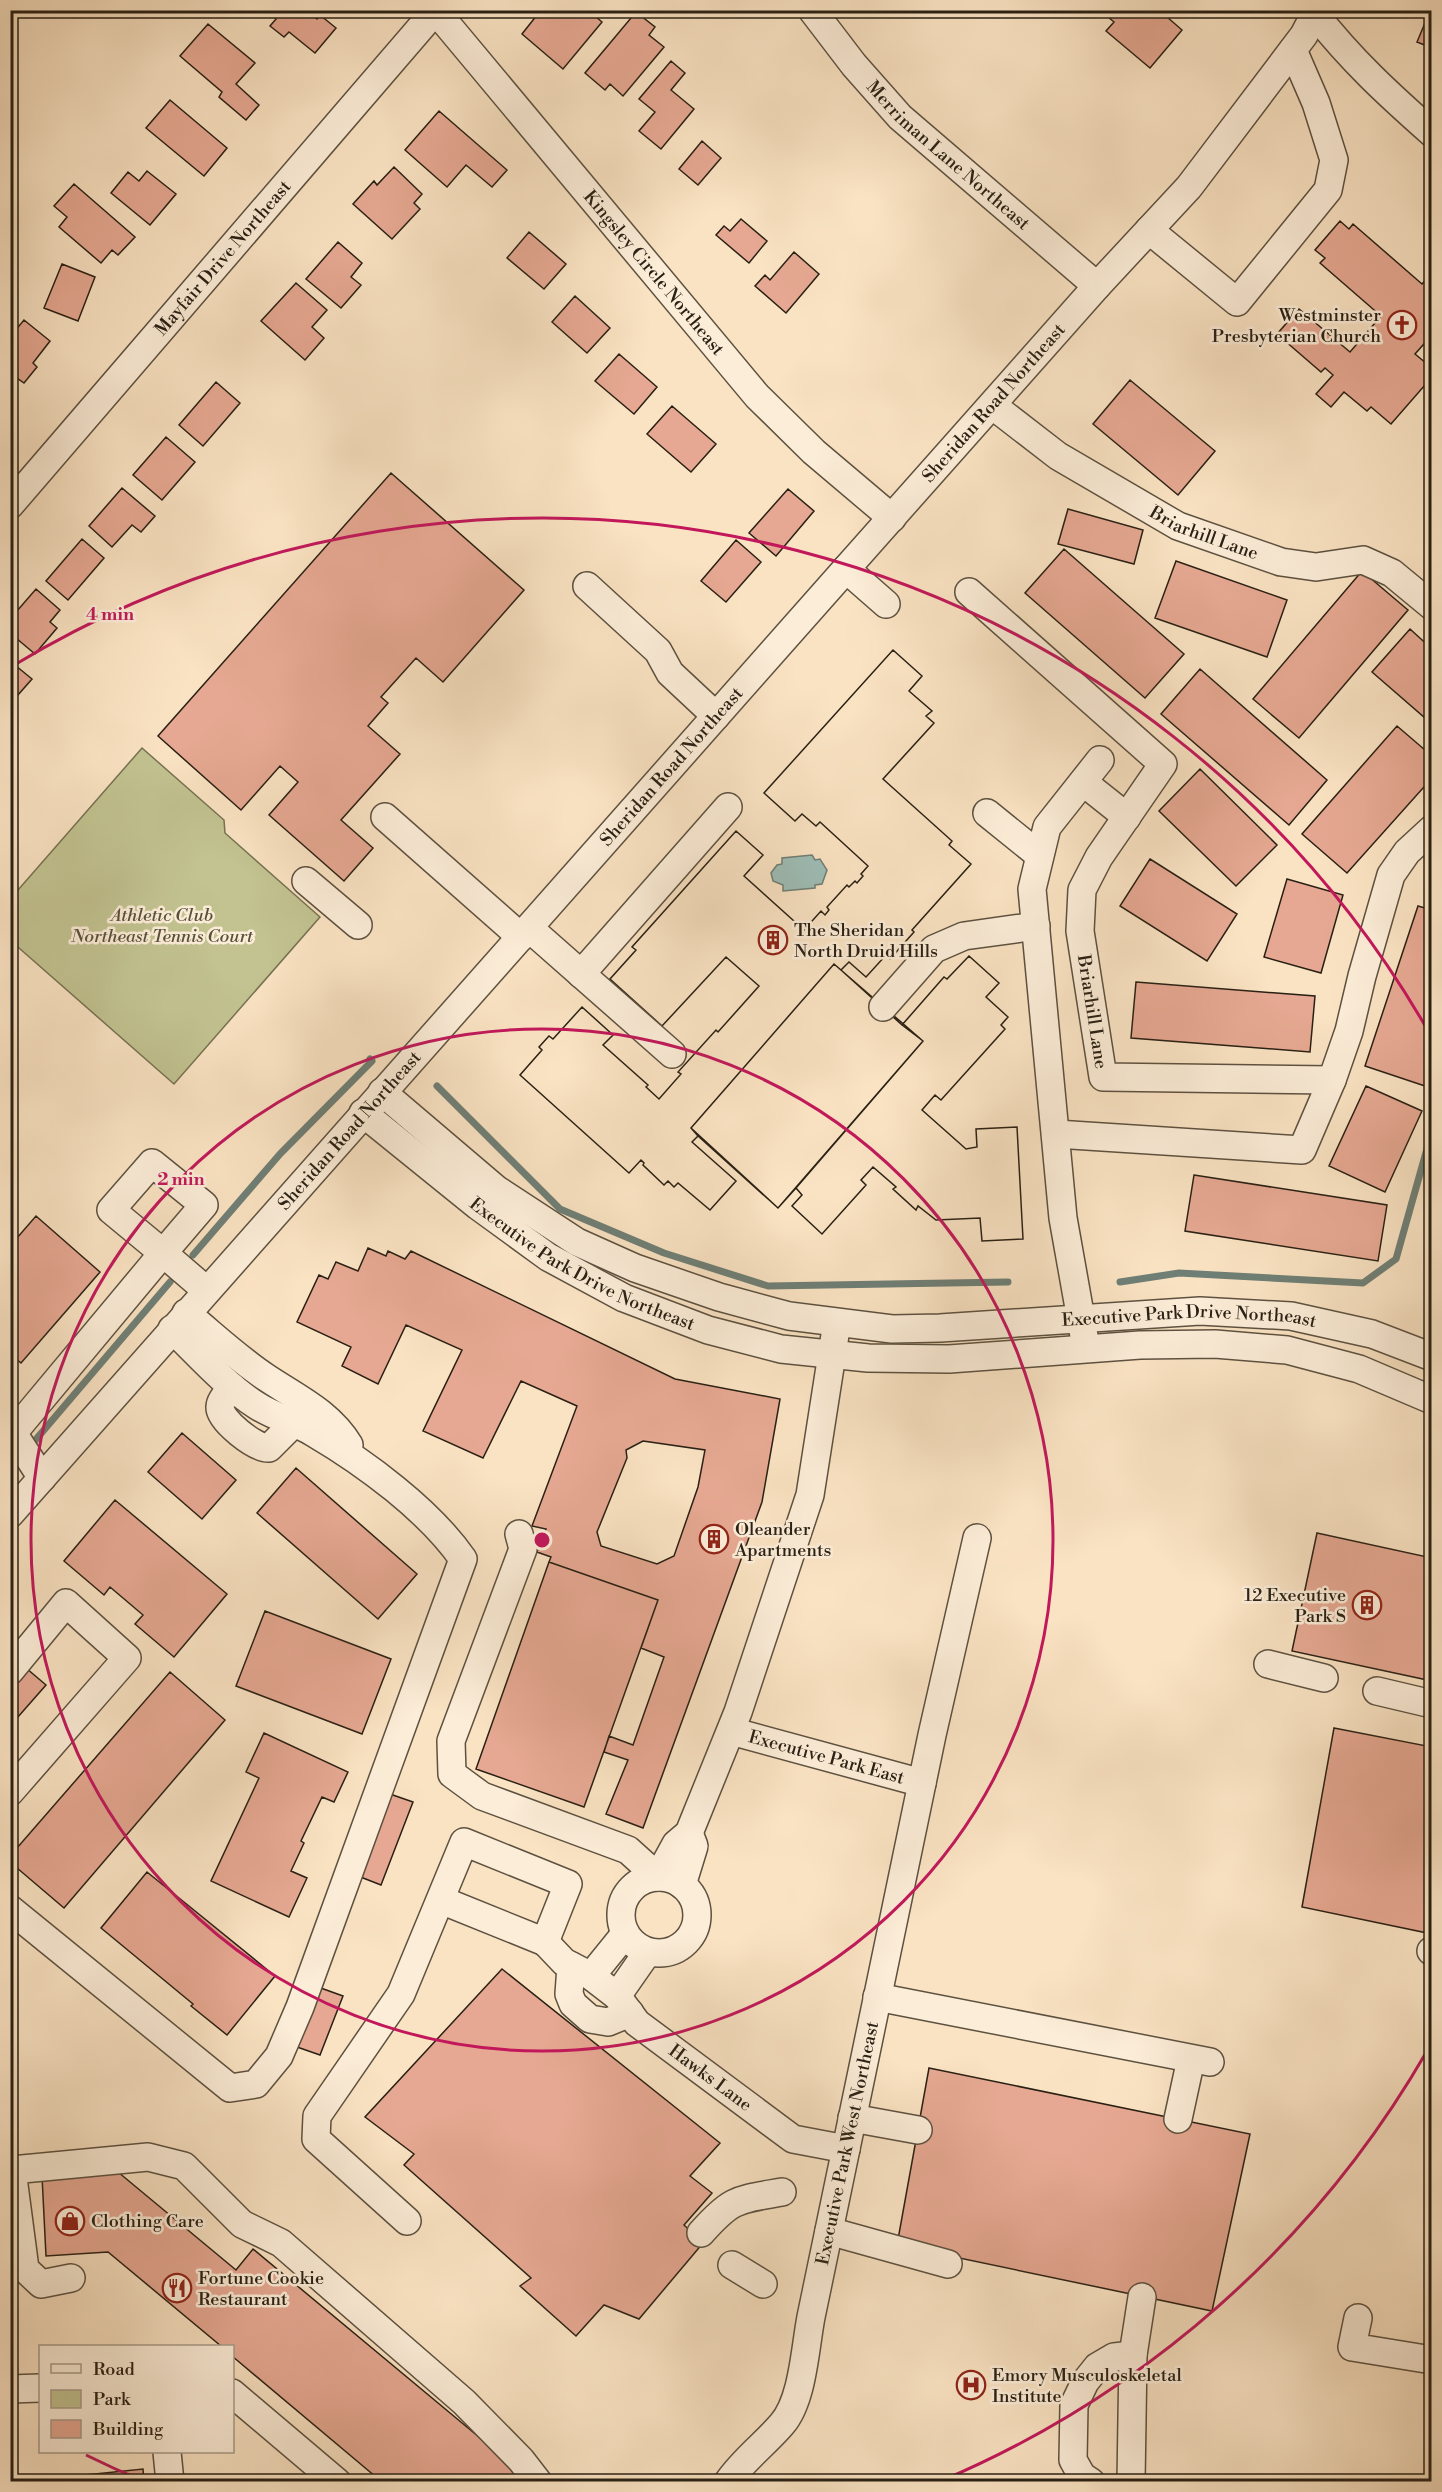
<svg xmlns="http://www.w3.org/2000/svg" width="1442" height="2492" font-family="'Libre Bodoni',serif">
<style>
.green{fill:#c2c391;stroke:#767252;stroke-width:1.5}
.water{fill:#9ebeb7;stroke:#6f7f76;stroke-width:1.5}
.lines{fill:none;stroke-linecap:round;stroke-linejoin:round}
.stream{stroke:#6f7f76;stroke-width:7}
.building{fill:#e6a892;stroke:#292014;stroke-width:1.5;fill-rule:evenodd}
.minor-casing{stroke:#5d5140;stroke-width:30}
.minor{stroke:#fcedd8;stroke-width:27}
.ring{fill:none;stroke:#c2185b;stroke-width:3}
.labels{text-anchor:middle;dominant-baseline:central;stroke-width:5;stroke-linejoin:round;paint-order:stroke}
.street-label{font-size:18px;fill:#292014;stroke:#fcedd8}
.poi-label{font-size:18px;fill:#292014;stroke:#fcedd8;text-anchor:start}
.park-label{font-size:18px;font-style:italic;fill:#57513a;stroke:#fcedd8}
.centre{fill:#c2185b;stroke:#fcedd8;stroke-width:3}
.ring-label{font-size:18px;text-anchor:middle;font-weight:bold;fill:#c2185b;stroke:#fcedd8;stroke-width:5;stroke-linejoin:round;paint-order:stroke}
</style>
<rect width="100%" height="100%" fill="#fae3c3"/>
<filter id="stains"><feTurbulence type="fractalNoise" baseFrequency=".00333" numOctaves="4"/><feColorMatrix values="0 0 0 0 .2 0 0 0 0 .09 0 0 0 0 .02 0 0 0 .5 -.17"/></filter>
<radialGradient id="worn" r=".72"><stop offset=".6" stop-color="#630" stop-opacity="0"/><stop offset="1" stop-color="#630" stop-opacity=".3"/></radialGradient>
<path class="green" d="M142,748L224,820L225,833L320,917L174,1084L11,941V898Z"/>
<path class="water" d="M812,855L815,860L820,859L827,870L822,884L815,885V888L783,891V885L773,881L771,873L777,865L782,864V858Z"/>
<g class="lines">
<path class="stream" d="M437,1086L560,1209L664,1253L768,1286L1008,1282
M193,1255L280,1154L372,1061L370,1059
M1120,1282L1179,1273L1363,1283L1396,1259L1432,1131
M32,1444L170,1282"/>
</g>
<path class="building" d="M265,10H306L317,19L320,15L336,28L315,53L289,32L284,37L270,26L276,19Z
M541,10H588L602,22L563,69L522,34Z
M1159,10L1182,30L1150,68L1106,31L1114,22L1101,11Z
M1430,11L1432,12V48L1417,42Z
M636,12L655,27L649,35L664,47L623,96L610,84L605,90L585,73Z
M208,24L255,63L236,84L259,105L246,120L219,97L222,92L180,56Z
M671,61L685,73L671,90L694,109L661,149L639,131L655,112L639,99Z
M170,100L227,148L204,176L146,128Z
M439,111L507,170L492,187L466,165L447,187L405,150Z
M702,141L721,158L698,185L679,169Z
M394,167L422,194L414,203L420,209L392,239L353,204L374,181L377,185Z
M147,171L176,194L150,225L111,193L128,172L139,181Z
M74,184L135,237L118,255L112,250L101,263L59,227L67,217L54,206Z
M741,219L767,241L749,263L716,235L724,226L730,231Z
M1340,221L1349,229L1353,224L1422,284L1432,273V335L1415,354L1432,368V377L1391,424L1371,407L1367,411L1344,392L1331,407L1316,394L1333,375L1325,368L1321,372L1277,334L1299,309L1350,352L1381,316L1320,263L1325,258L1315,250Z
M529,232L566,264L544,289L507,258Z
M338,242L362,263L351,277L361,285L341,308L306,279Z
M794,252L819,274L786,313L755,286L765,275L770,280Z
M62,264L95,277L78,321L44,308Z
M296,283L327,310L312,327L324,338L305,360L261,321Z
M575,296L610,328L587,353L552,322Z
M24,320L50,341L33,363L37,367L24,383L10,373V329L14,332Z
M619,354L657,387L634,414L595,381Z
M1130,380L1215,451L1178,495L1093,424Z
M216,382L240,403L203,446L179,425Z
M672,406L716,444L691,472L647,434Z
M166,437L195,462L162,500L133,475Z
M391,473L524,590L443,682L416,658L381,697L388,703L368,726L400,754L341,820L373,848L344,881L269,815L298,782L280,766L241,810L158,736Z
M122,488L155,516L141,532L132,525L112,547L89,526Z
M788,489L814,511L776,556L749,533Z
M1068,509L1143,530L1134,564L1058,544Z
M82,539L104,558L68,600L46,581Z
M736,540L761,562L726,602L701,581Z
M1064,549L1184,654L1145,698L1025,593Z
M1176,561L1287,600L1267,657L1155,618Z
M1362,571L1408,610L1299,738L1253,699Z
M36,589L60,610L50,622L57,628L35,654L10,633V619Z
M1410,629L1432,649V724L1372,672Z
M893,650L922,676L909,691L932,711L926,716L934,723L883,779L952,841L949,845L971,864L912,930L914,932L890,959L886,955L866,977L849,962L841,970L834,964L691,1128L698,1136L692,1142L736,1181L710,1210L678,1183L674,1187L668,1181L664,1185L643,1165L644,1163L641,1160L629,1173L520,1075L542,1050L539,1047L549,1036L553,1039L582,1007L613,1035L603,1045L648,1085L646,1087L659,1099L681,1074L678,1072L716,1030L718,1032L759,986L726,957L662,1026L610,979L636,950L632,947L736,831L763,855L744,876L804,930L821,911L825,915L829,910L827,907L847,885L849,887L855,881L857,883L863,876L861,874L868,866L820,822L816,826L802,814L795,821L764,793Z
M893,650L922,676L909,691L932,711L926,716L934,723L883,779L952,841L949,845L971,864L912,930L914,932L890,959L886,955L866,977L849,962L841,970L902,1025L944,977L947,979L969,956L999,983L986,997L1008,1017L1001,1025L1005,1029L941,1100L935,1095L922,1110L966,1149L977,1147L976,1129L1017,1127L1023,1239L982,1241L980,1218L936,1220L918,1206L916,1210L893,1189L896,1187L873,1167L861,1180L866,1185L822,1234L792,1206L802,1195L796,1188L778,1208L698,1136L692,1142L736,1181L710,1210L678,1183L674,1187L668,1181L664,1185L643,1165L644,1163L641,1160L629,1173L520,1075L542,1050L539,1047L549,1036L553,1039L582,1007L613,1035L603,1045L648,1085L646,1087L659,1099L681,1074L678,1072L716,1030L718,1032L759,986L726,957L662,1026L610,979L636,950L632,947L736,831L763,855L744,876L804,930L821,911L825,915L829,910L827,907L847,885L849,887L855,881L857,883L863,876L861,874L868,866L820,822L816,826L802,814L795,821L764,793Z
M10,661L32,679L10,704Z
M1200,669L1327,780L1289,825L1161,714Z
M1397,726L1432,756V778L1347,873L1302,834Z
M1200,769L1277,845L1236,886L1159,811Z
M1150,859L1237,914L1207,961L1120,906Z
M1287,879L1343,895L1321,973L1264,957Z
M1418,906L1432,910V1066L1425,1086L1365,1066Z
M969,956L999,983L986,997L1008,1017L1001,1025L1005,1029L941,1100L935,1095L922,1110L966,1149L977,1147L976,1129L1017,1127L1023,1239L982,1241L980,1218L936,1220L918,1206L916,1210L893,1189L896,1187L873,1167L861,1180L866,1185L822,1234L792,1206L802,1195L796,1188L923,1041L902,1025L944,977L947,979Z
M834,964L923,1041L778,1208L691,1128Z
M1136,982L1315,996L1310,1052L1131,1038Z
M1366,1086L1422,1111L1385,1192L1329,1166Z
M1194,1175L1387,1205L1378,1261L1185,1231Z
M36,1216L100,1272L21,1363L10,1354V1246Z
M368,1248L386,1256L388,1251L405,1259L411,1251L675,1379L780,1399L762,1502L643,1828L606,1814L628,1760L604,1752L609,1736L633,1745L664,1657L641,1648L658,1600L549,1562L551,1557L537,1552L546,1529L532,1526L577,1406L521,1381L483,1458L423,1431L462,1350L406,1325L378,1384L342,1366L351,1347L297,1322L319,1275L328,1279L336,1262L358,1271ZM643,1441L705,1450L698,1487L674,1556L657,1564L601,1546L597,1532L627,1458L626,1450Z
M182,1433L236,1480L202,1519L148,1472Z
M296,1468L417,1574L378,1619L257,1513Z
M115,1500L227,1594L174,1657L135,1624L143,1615L110,1587L104,1595L64,1561Z
M1317,1533L1432,1558V1681L1292,1651Z
M549,1562L658,1600L584,1807L476,1769Z
M265,1611L391,1659L362,1734L236,1686Z
M26,1668L46,1685L10,1726V1686Z
M170,1672L225,1720L64,1908L10,1862V1856Z
M1334,1728L1432,1747V1934L1302,1907Z
M264,1733L348,1772L334,1802L322,1797L301,1841L304,1843L291,1871L307,1878L289,1917L211,1881L259,1778L246,1772Z
M390,1794L413,1802L381,1885L358,1876Z
M147,1872L275,1976L227,2035L191,2006L193,2004L101,1928Z
M502,1969L720,2143L690,2176L712,2193L684,2225L703,2243L639,2319L604,2305L576,2336L520,2286L531,2278L404,2165L414,2154L365,2117Z
M318,1987L343,1996L320,2055L297,2047Z
M929,2068L1250,2134L1212,2311L897,2245Z
M118,2172L236,2270L253,2249L527,2477L524,2482H382L232,2356V2346H221L108,2252L46,2256L42,2176Z
M143,2469L144,2482H77L76,2476Z"/>
<g class="lines">
<g class="minor-casing">
<g id="minor">
<path id="s1" d="M435,10L757,396L814,452L892,518"/>
<path id="s2" d="M812,10L854,65L900,117L1097,286"/>
<path d="M1315,14C1352,61 1388,94 1432,133"/>
<path d="M1149,230L1237,302L1328,190L1334,160L1316,103L1293,50"/>
<path id="s3" d="M992,405L1058,456L1178,526L1281,562L1316,567L1363,560L1392,573L1432,606"/>
<path id="s4" d="M10,505L435,11"/>
<path d="M846,569L886,604"/>
<path d="M587,586L658,651L670,673L716,716"/>
<path id="s5" d="M969,592L1163,764L1099,857L1082,890L1080,931L1103,1077L1332,1080L1349,1031L1362,976L1391,875L1407,852L1432,829"/>
<path d="M1083,782L1127,817"/>
<path d="M987,813L1039,855"/>
<path d="M385,817L521,937"/>
<path d="M306,881L358,925"/>
<path d="M529,928L672,1054"/>
<path d="M581,974L728,807"/>
<path d="M883,1007L934,949L964,936L1036,926"/>
<path id="s6" d="M382,1092L496,1189L577,1242L635,1268L719,1297L789,1316L892,1329L940,1328L1200,1311L1291,1316L1372,1334L1432,1357"/>
<path id="s7" d="M363,1113L478,1206L548,1257L624,1298L708,1330L781,1349L868,1358L949,1359L1140,1345L1215,1344L1287,1350L1359,1369L1432,1400"/>
<path d="M1056,1134L1302,1150L1332,1080"/>
<path d="M152,1163L204,1205L163,1253L111,1210Z"/>
<path d="M186,1313C213,1335 238,1359 267,1378C297,1398 330,1413 349,1445"/>
<path d="M1084,1336L1063,1218L1032,889L1047,827L1100,760"/>
<path d="M232,1387C228,1393 220,1400 220,1407C219,1420 256,1449 269,1448L306,1411"/>
<path d="M42,1478L13,1433L163,1253L206,1290"/>
<path id="s8" d="M10,1514L846,569L1097,286L1189,187L1304,35L1317,10"/>
<path d="M519,1534L523,1549L451,1741L452,1774L482,1796L628,1850L658,1877L676,1844L689,1833L738,1712L810,1495L835,1335"/>
<path d="M1268,1664L1324,1678"/>
<path d="M10,1671L66,1603L127,1658L10,1792"/>
<path d="M1377,1691L1432,1704"/>
<path id="s9" d="M731,1731L922,1783"/>
<circle cx="659" cy="1915" r="38"/>
<path d="M682,1885L694,1846L689,1833"/>
<path d="M10,1909L230,2088L256,2084L279,2056L300,2007L463,1559C429,1510 365,1463 314,1433C296,1422 274,1417 256,1405C225,1385 199,1355 172,1329"/>
<path id="s10" d="M545,1942L564,1962L591,1976L617,1996L637,2023L793,2139L846,2149"/>
<path d="M1431,1951H1432"/>
<path d="M571,1966L569,1994L573,2004L590,2019L608,2022L630,2013"/>
<path d="M591,1976L625,1934"/>
<path d="M617,1996L647,1953"/>
<path d="M877,1997L1210,2062"/>
<path d="M852,2118L918,2130"/>
<path d="M1178,2119L1191,2059"/>
<path d="M407,2221L316,2139L317,2116L401,1994L464,1842L568,1884L545,1942L441,1900"/>
<path d="M829,2231L948,2264"/>
<path d="M701,2233C732,2198 737,2200 782,2192"/>
<path d="M732,2265L763,2284"/>
<path d="M71,2278L41,2284L25,2269L12,2170L148,2157L184,2166L242,2224L281,2243L464,2402L521,2460L538,2482"/>
<path d="M1358,2318L1352,2347L1432,2360"/>
<path d="M10,2389L40,2388"/>
<path d="M232,2393L337,2482"/>
<path d="M167,2452L170,2482"/>
<path id="s11" d="M728,2482C743,2460 765,2444 782,2424C803,2400 805,2348 811,2317L932,1735L977,1538"/>
<path d="M1091,2482L1082,2476L1073,2460L1074,2405L1085,2382L1097,2367L1114,2357L1133,2355"/>
<path d="M1131,2482L1133,2355L1142,2297"/>
</g>
</g>
<use href="#minor" class="minor"/>
</g>
<g class="ring">
<circle cx="542" cy="1540" r="511"/>
<path d="M1427 2051A1022 1022 0 0 1 941 2481M143 2481A1022 1022 0 0 1 86 2455M16 664A1022 1022 0 0 1 1427 1029"/>
</g>
<defs>
<g id="church-ring" transform="scale(1.5)"><circle r="9.5" fill="#fcedd8" stroke="#8f2418" stroke-width="1.5"/><path d="M-1.2-6h2.4v3.5h3.3v2.4h-3.3V6h-2.4V-.1h-3.3v-2.4h3.3Z" fill="#8f2418"/></g>
<g id="building-ring" transform="scale(1.5)"><circle r="9.5" fill="#fcedd8" stroke="#8f2418" stroke-width="1.5"/><path d="M-4-6H4V6H1V3H-1V6H-4ZM-2.5-4.3h1.7v1.8h-1.7ZM.8-4.3h1.7v1.8H.8ZM-2.5-1h1.7V.8h-1.7ZM.8-1h1.7V.8H.8Z" fill="#8f2418"/></g>
<g id="shop-ring" transform="scale(1.5)"><circle r="9.5" fill="#fcedd8" stroke="#8f2418" stroke-width="1.5"/><path d="M-5-2.5h2.3a2.7 3.5 0 0 1 5.4 0H5L5.5 6h-11ZM-1.5-2.5h3a1.5 2.3 0 0 0-3 0Z" fill="#8f2418"/></g>
<g id="restaurant-ring" transform="scale(1.5)"><circle r="9.5" fill="#fcedd8" stroke="#8f2418" stroke-width="1.5"/><path d="M-5-6h1v4h1v-4h1v4h1v-4h1v5L-1.5 .5V6h-2V.5L-5-1ZM5-6V6H3V1.5H1.5Q1.5-4 5-6Z" fill="#8f2418"/></g>
<g id="hospital-ring" transform="scale(1.5)"><circle r="9.5" fill="#fcedd8" stroke="#8f2418" stroke-width="1.5"/><path d="M-5-5h3v3.5h4V-5h3V5h-3V1.5h-4V5h-3Z" fill="#8f2418"/></g>
</defs>
<g fill-rule="evenodd">
<use href="#church-ring" x="1402" y="325"/>
<use href="#building-ring" x="773" y="940"/>
<use href="#building-ring" x="714" y="1539"/>
<use href="#building-ring" x="1367" y="1605"/>
<use href="#shop-ring" x="70" y="2221"/>
<use href="#restaurant-ring" x="177" y="2288"/>
<use href="#hospital-ring" x="971" y="2385"/>
</g>
<g class="labels">
<g class="street-label">
<text stroke="none"><textPath href="#s2" startOffset="200">Merriman Lane Northeast</textPath></text>
<text stroke="none"><textPath href="#s4" startOffset="326">Mayfair Drive Northeast</textPath></text>
<text stroke="none"><textPath href="#s1" startOffset="342">Kingsley Circle Northeast</textPath></text>
<text stroke="none"><textPath href="#s8" startOffset="1484">Sheridan Road Northeast</textPath></text>
<text stroke="none"><textPath href="#s3" startOffset="249">Briarhill Lane</textPath></text>
<text stroke="none"><textPath href="#s8" startOffset="998">Sheridan Road Northeast</textPath></text>
<text stroke="none"><textPath href="#s5" startOffset="532">Briarhill Lane</textPath></text>
<text stroke="none"><textPath href="#s8" startOffset="512">Sheridan Road Northeast</textPath></text>
<text stroke="none"><textPath href="#s7" startOffset="268">Executive Park Drive Northeast</textPath></text>
<text stroke="none"><textPath href="#s6" startOffset="873">Executive Park Drive Northeast</textPath></text>
<text stroke="none"><textPath href="#s9" startOffset="99">Executive Park East</textPath></text>
<text stroke="none"><textPath href="#s10" startOffset="216">Hawks Lane</textPath></text>
<text stroke="none"><textPath href="#s11" startOffset="369">Executive Park West Northeast</textPath></text>
</g>
<g class="poi-label">
<text x="1381" y="315" text-anchor="end">Westminster<tspan x="1381" dy="21">Presbyterian Church</tspan></text>
<text x="794" y="930">The Sheridan<tspan x="794" dy="21">North Druid Hills</tspan></text>
<text x="735" y="1529">Oleander<tspan x="735" dy="21">Apartments</tspan></text>
<text x="1346" y="1595" text-anchor="end">12 Executive<tspan x="1346" dy="21">Park S</tspan></text>
<text x="91" y="2221">Clothing Care</text>
<text x="198" y="2278">Fortune Cookie<tspan x="198" dy="21">Restaurant</tspan></text>
<text x="992" y="2375">Emory Musculoskeletal<tspan x="992" dy="21">Institute</tspan></text>
</g>
<g class="park-label">
<text x="162" y="915">Athletic Club<tspan x="162" dy="21">Northeast Tennis Court</tspan></text>
</g>
</g>
<circle cx="542" cy="1540" r="9" class="centre"/>
<g class="ring-label">
<text x="110" y="620">4 min</text>
<text x="181" y="1185">2 min</text>
</g>
<rect width="1442" height="2492" fill="none" stroke="#fae3c3" stroke-width="36"/>
<rect x="12" y="12" width="1418" height="2468" fill="none" stroke="#292014" stroke-width="3"/>
<rect x="18" y="18" width="1406" height="2456" fill="none" stroke="#292014" stroke-width="1.5"/>
<rect x="39" y="2345" width="195" height="108" fill="#fcedd8" stroke="#a89b8a" stroke-width="1.5"/>
<rect x="51" y="2364" width="30" height="9" fill="#fcedd8" stroke="#a89b8a" stroke-width="1.5"/>
<text x="93" y="2375" font-size="18" fill="#292014">Road</text>
<rect x="51" y="2390" width="30" height="18" fill="#c2c391" stroke="#a89b8a" stroke-width="1.5"/>
<text x="93" y="2405" font-size="18" fill="#292014">Park</text>
<rect x="51" y="2420" width="30" height="18" fill="#e6a892" stroke="#a89b8a" stroke-width="1.5"/>
<text x="93" y="2435" font-size="18" fill="#292014">Building</text>
<rect width="100%" height="100%" filter="url(#stains)"/>
<rect width="100%" height="100%" fill="url(#worn)"/>
</svg>
